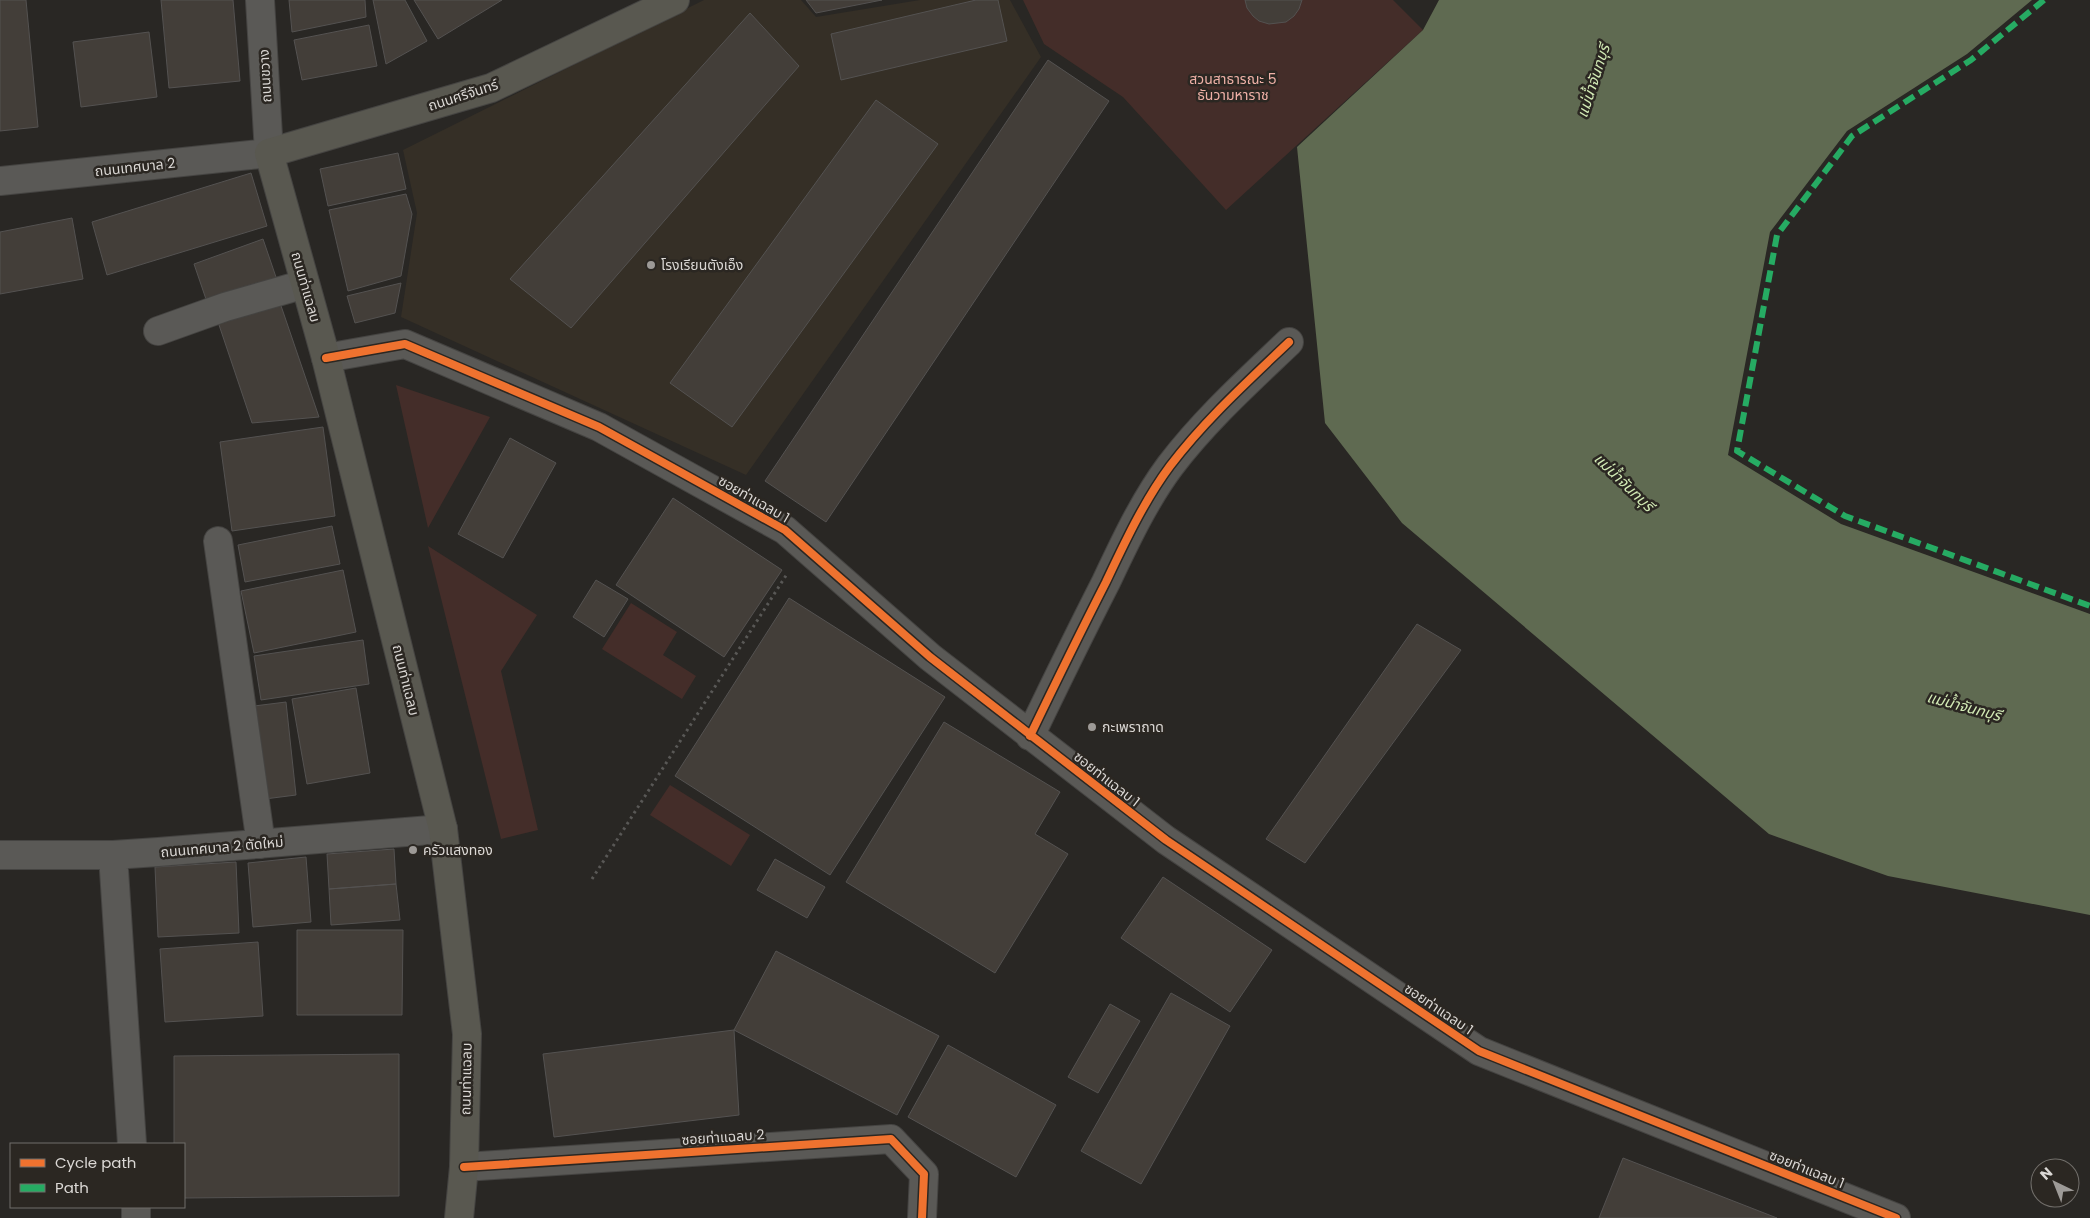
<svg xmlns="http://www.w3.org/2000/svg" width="2090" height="1218" font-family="Poppins,'Noto Sans Thai',sans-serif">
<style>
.built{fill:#352f26}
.green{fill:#442d29}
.water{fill:#5f6a51}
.building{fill:#433e39;stroke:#545251}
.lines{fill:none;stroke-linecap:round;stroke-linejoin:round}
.minor-casing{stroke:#454442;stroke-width:30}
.major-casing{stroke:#454442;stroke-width:30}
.path{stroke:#595856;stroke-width:3;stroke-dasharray:2.5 4;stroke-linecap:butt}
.minor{stroke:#5a5956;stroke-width:28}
.major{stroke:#595850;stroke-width:28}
.quiet{stroke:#26ab63;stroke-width:6;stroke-dasharray:12 6;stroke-linecap:butt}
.cycleway-casing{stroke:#2b2722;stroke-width:11}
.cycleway{stroke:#ef722f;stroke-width:8}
.poi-dot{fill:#9d9a97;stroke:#2b2722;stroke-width:2}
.labels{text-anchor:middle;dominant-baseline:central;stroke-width:5;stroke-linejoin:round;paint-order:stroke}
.street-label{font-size:14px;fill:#dbd8d5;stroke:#2b2722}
.park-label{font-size:14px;fill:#efb1a7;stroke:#2b2722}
.poi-label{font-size:14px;fill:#dbd8d5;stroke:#2b2722;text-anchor:start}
.water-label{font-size:15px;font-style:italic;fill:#d3ebb6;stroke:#2b2722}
</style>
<rect width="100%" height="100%" fill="#292724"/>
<path class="built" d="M704,0H801L816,17L920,0H1010L1041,57L746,475L401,317L417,213L403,150Z"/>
<path class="green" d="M1023,0H1393L1423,30L1226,210L1123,97L1044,44Z
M396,385L490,417L428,528Z
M428,546L537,615L501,671L538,830L501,839Z
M631,603L677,632L663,655L696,676L682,699L602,649Z
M670,785L750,835L731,866L650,815Z"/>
<path class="water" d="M1439,0H2032L1967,54L1847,131L1770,232L1728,455L1841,524L2090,614V915L1888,876L1769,834L1402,523L1325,423L1297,147L1423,30Z"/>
<path class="building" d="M0,0H26L38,127L0,131Z
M161,0H233L240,81L169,88Z
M289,0H365L366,17L292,32Z
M373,0H405L427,41L386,64Z
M414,0H502L438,39Z
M806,0H882L816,13Z
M976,0H998L1007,41L841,80L831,34Z
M1245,0H1302L1299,9L1294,16L1286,22L1269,24L1259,21L1253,16L1247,8Z
M750,13L799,66L571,328L510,279Z
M369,25L377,66L302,80L294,40Z
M149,32L157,97L81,107L73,42Z
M1048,60L1109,101L826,522L765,481Z
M876,100L938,144L732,427L670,383Z
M398,153L406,189L328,206L320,169Z
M251,173L267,226L107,275L92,222Z
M406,194L412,214L401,276L348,291L329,210Z
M72,218L83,279L0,294V232Z
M263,239L278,283L209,308L194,264Z
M401,283L395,313L355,323L347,296Z
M277,294L319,417L252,423L216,316Z
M323,427L335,516L232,531L220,442Z
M510,438L556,463L503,558L458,534Z
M673,498L782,570L724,657L616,585Z
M332,526L340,564L245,582L238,545Z
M343,570L356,632L254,653L241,591Z
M596,580L628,599L604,637L573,617Z
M789,598L945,697L830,875L675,776Z
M1417,624L1461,650L1305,863L1266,839Z
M363,640L369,684L261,700L254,656Z
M356,688L370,773L307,784L292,699Z
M286,702L296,795L257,800L246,707Z
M944,722L1060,792L1035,834L1068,854L995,973L846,882Z
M394,849L396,884L329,889L327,854Z
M306,857L311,922L253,927L248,863Z
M775,859L825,887L807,918L757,890Z
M236,862L239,933L158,937L155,867Z
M1163,877L1272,950L1230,1012L1121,938Z
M396,884L400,920L331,925L329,889Z
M297,930H403L402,1015H297Z
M258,942L263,1016L165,1022L160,949Z
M776,951L939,1036L897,1115L734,1030Z
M1171,993L1230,1026L1141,1184L1081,1151Z
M1110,1004L1140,1021L1098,1093L1068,1077Z
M734,1030L739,1115L554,1137L543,1054Z
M948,1045L1056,1105L1016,1177L908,1117Z
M399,1054V1196L184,1198V1144H174V1056Z
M1623,1158L1777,1218H1599Z"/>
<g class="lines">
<g class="minor-casing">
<path id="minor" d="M0,181L269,153L260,0
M158,331L225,307L305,284
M326,358L405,344L599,427L785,530L930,657L1166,840L1479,1051L1896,1218
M218,541L261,844
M1030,736C1055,684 1080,633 1106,582C1125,542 1144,501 1170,466C1205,420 1247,382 1289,342
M0,855H113L158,852L443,829
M113,855L132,1144
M464,1167L891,1139L924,1174L922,1218
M136,1218V1207"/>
</g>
<g class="major-casing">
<path id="major" d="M459,1218L464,1167L467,1034L443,829L326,358L269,153L491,88L675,0"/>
</g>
<path class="path" d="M592,879L787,574"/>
<use href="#minor" class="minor"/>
<use href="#major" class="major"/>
<path class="quiet" d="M2044,0L1971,60L1852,136L1777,235L1737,451L1845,516L2090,606"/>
<g class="cycleway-casing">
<path id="cycleway" d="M326,358L405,344L599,427L785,530L930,657L1166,840L1479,1051L1896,1218
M1030,736C1055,684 1080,633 1106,582C1125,542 1144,501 1170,466C1205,420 1247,382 1289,342
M464,1167L891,1139L924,1174L922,1218"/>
</g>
<use href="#cycleway" class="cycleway"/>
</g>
<g class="poi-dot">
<circle cx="651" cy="265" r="5"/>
<circle cx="1092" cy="727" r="5"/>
<circle cx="413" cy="850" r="5"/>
</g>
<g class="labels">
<g class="street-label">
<text transform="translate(265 76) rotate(-93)">ถนนขวาง</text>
<text transform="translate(463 95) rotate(-18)">ถนนศรีจันทร์</text>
<text transform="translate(135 167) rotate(-6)">ถนนเทศบาล 2</text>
<text transform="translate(306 287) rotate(74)">ถนนท่าแฉลบ</text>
<text transform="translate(754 499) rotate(30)">ซอยท่าแฉลบ 1</text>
<text transform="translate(406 680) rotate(76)">ถนนท่าแฉลบ</text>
<text transform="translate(1107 779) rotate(38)">ซอยท่าแฉลบ 1</text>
<text transform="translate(222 847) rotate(-5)">ถนนเทศบาล 2 ตัดใหม่</text>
<text transform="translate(1439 1009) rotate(34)">ซอยท่าแฉลบ 1</text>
<text transform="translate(466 1079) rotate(-89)">ถนนท่าแฉลบ</text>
<text transform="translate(723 1137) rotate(-4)">ซอยท่าแฉลบ 2</text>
<text transform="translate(1807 1169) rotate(22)">ซอยท่าแฉลบ 1</text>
</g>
<g class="park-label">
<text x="1233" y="79">สวนสาธารณะ 5<tspan x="1233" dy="16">ธันวามหาราช</tspan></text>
</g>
<g class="poi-label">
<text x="661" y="265">โรงเรียนตังเอ็ง</text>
<text x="1102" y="727">กะเพราถาด</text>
<text x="423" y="850">ครัวแสงทอง</text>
</g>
<g class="water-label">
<text transform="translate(1593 81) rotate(-72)">แม่น้ำจันทบุรี</text>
<text transform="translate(1624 482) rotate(44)">แม่น้ำจันทบุรี</text>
<text transform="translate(1964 706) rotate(15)">แม่น้ำจันทบุรี</text>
</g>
</g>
<rect x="10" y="1143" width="175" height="65" fill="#2b2722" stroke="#716e6a"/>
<rect x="20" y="1159" width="25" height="8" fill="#ef722f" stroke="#716e6a"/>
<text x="55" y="1168" font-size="15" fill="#dbd8d5">Cycle path</text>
<rect x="20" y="1184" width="25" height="8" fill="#26ab63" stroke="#716e6a"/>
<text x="55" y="1193" font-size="15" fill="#dbd8d5">Path</text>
<g transform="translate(2055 1183) rotate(317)"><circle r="24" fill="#2b2722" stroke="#716e6a"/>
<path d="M0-4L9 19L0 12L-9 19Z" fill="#9d9a97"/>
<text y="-8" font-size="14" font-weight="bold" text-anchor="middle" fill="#dbd8d5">N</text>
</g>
</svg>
